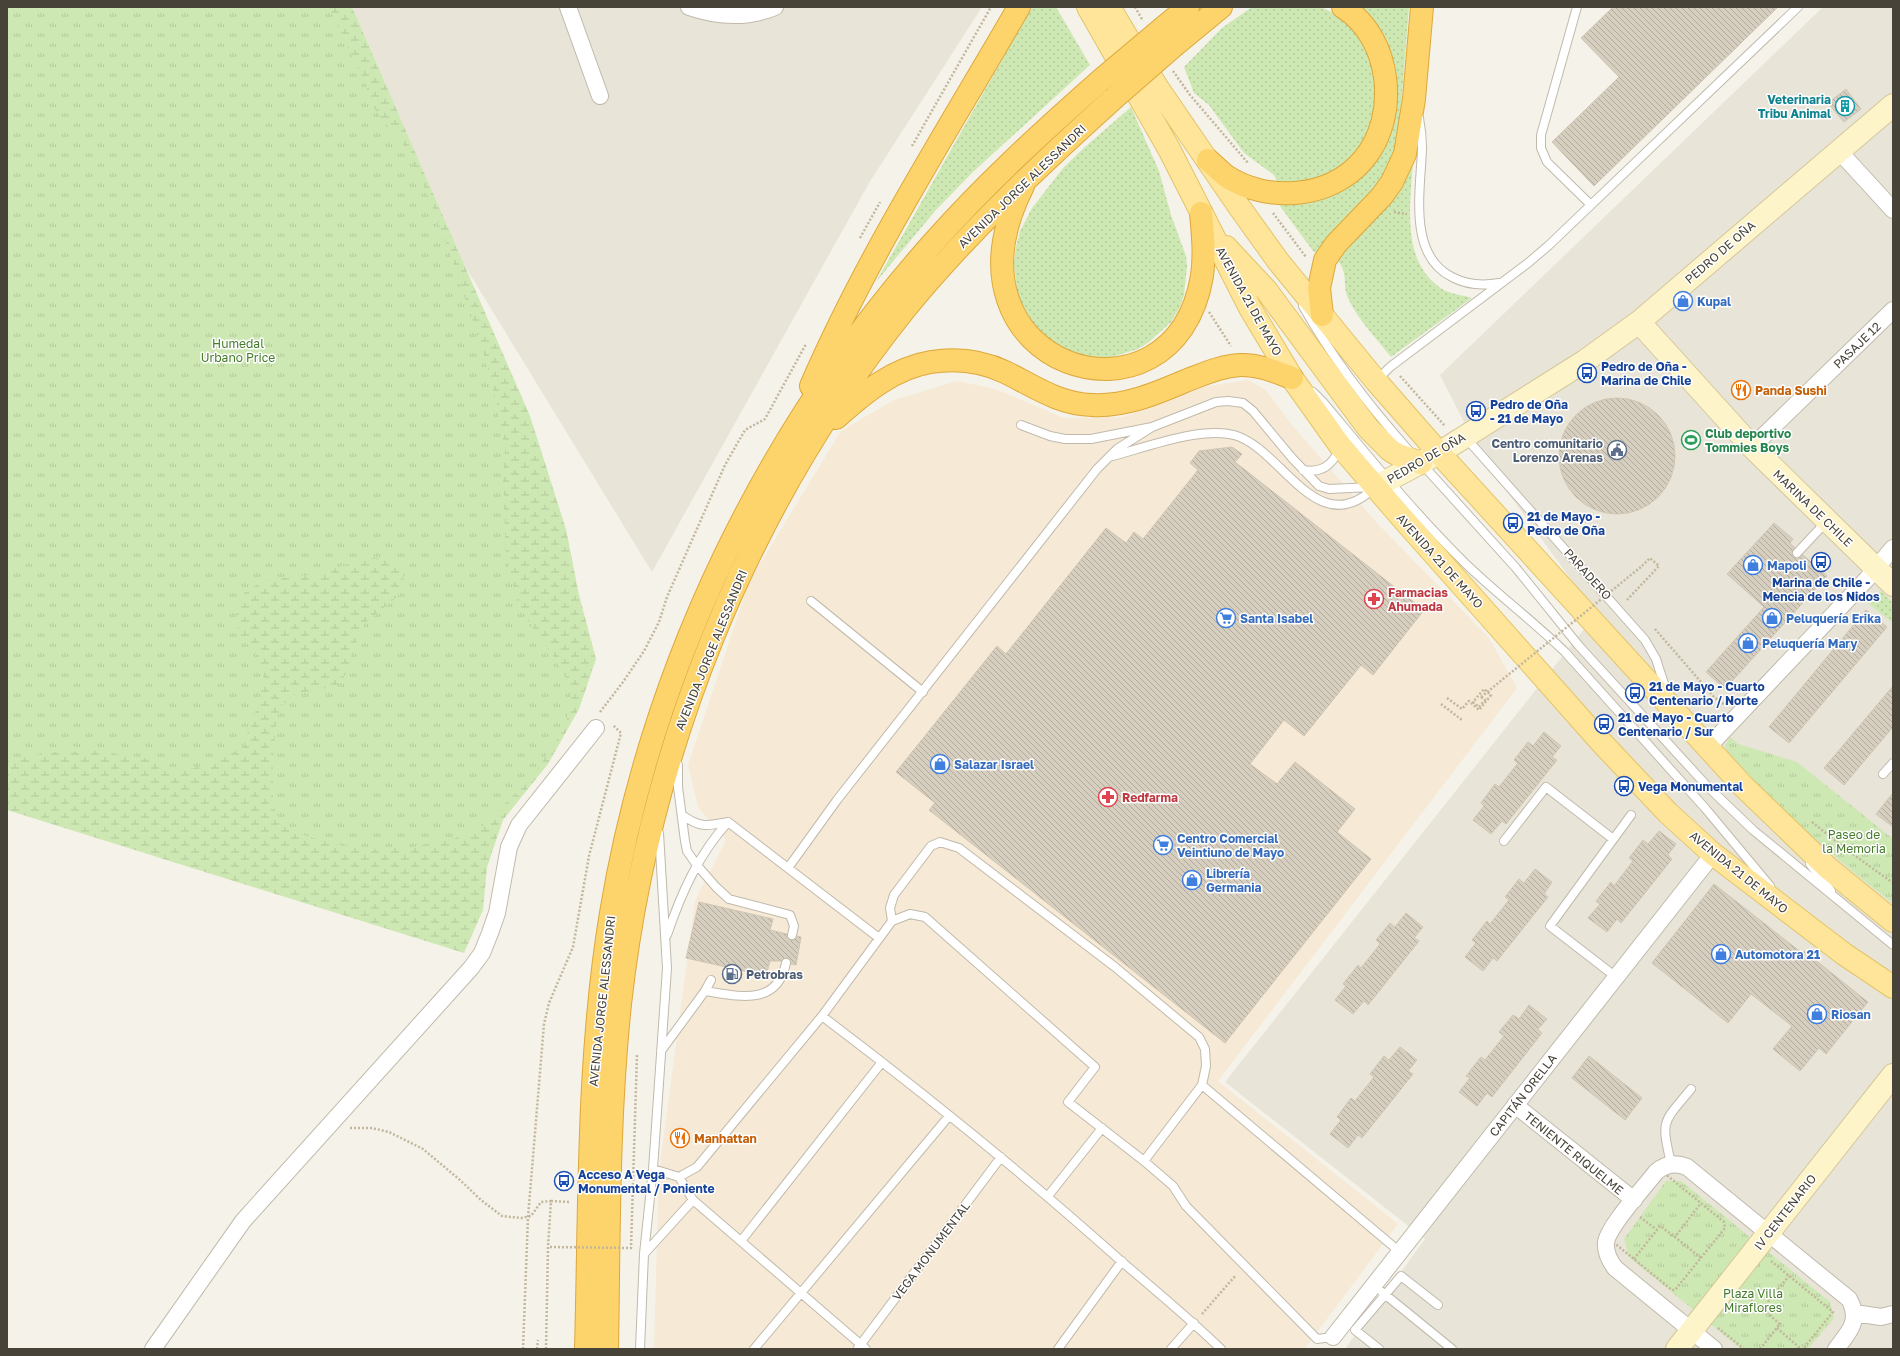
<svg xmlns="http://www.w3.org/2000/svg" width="1900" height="1356" font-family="'Golos Text',sans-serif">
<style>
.residential{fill:#e8e4d7}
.commercial{fill:#f6e9d5}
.grass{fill:url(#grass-dots)}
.wetland{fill:url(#wetland-marsh)}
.park{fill:url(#park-tufts)}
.building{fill:url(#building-back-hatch);stroke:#d1c6b2}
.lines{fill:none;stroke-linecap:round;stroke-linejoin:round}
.lane-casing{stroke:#c0baac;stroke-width:10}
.street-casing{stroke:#c0baac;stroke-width:18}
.secondary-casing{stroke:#d4c79a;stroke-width:24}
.primary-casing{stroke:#e4c468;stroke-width:24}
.highway-casing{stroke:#dda83b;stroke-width:24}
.path{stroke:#c2b69d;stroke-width:2.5;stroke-dasharray:2 2;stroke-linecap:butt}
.lane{stroke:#fff;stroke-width:8}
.street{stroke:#fff;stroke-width:16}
.secondary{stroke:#fef4ca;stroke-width:22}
.primary{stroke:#fee599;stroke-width:22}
.highway{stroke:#fdd36c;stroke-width:22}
.highway-bridge-casing{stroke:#dda83b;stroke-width:24;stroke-linecap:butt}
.path-bridge{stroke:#c2b69d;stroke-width:2.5;stroke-dasharray:2 2;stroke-linecap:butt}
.highway-bridge{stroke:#fdd36c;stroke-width:22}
.labels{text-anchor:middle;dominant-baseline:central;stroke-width:3;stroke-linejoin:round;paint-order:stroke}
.culture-label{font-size:12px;font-weight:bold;fill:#0d838f;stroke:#fff;text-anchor:end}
.street-label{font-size:12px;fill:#484338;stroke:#fff}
.shop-label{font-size:12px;font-weight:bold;fill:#366cbe;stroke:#fff;text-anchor:start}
.park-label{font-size:12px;fill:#457b2a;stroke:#fff}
.transit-label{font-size:12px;font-weight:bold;fill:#164399;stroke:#fff;text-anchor:start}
.food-label{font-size:12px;font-weight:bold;fill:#c56008;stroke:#fff;text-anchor:start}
.leisure-label{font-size:12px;font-weight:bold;fill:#27864d;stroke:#fff;text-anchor:start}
.service-label{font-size:12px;font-weight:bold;fill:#4e5e75;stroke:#fff;text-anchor:end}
.health-label{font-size:12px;font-weight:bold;fill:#be3a42;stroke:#fff;text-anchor:start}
</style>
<defs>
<pattern id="grass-dots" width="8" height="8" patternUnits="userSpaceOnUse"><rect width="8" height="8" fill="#cee8b3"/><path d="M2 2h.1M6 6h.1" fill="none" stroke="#b2c89b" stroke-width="1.8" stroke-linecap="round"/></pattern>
<pattern id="wetland-marsh" width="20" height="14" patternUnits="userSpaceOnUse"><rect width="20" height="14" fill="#cee8b3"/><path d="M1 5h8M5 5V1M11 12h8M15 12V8" fill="none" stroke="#b2c89b"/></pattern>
<pattern id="park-tufts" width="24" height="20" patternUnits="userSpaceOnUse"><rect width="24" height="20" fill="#cee8b3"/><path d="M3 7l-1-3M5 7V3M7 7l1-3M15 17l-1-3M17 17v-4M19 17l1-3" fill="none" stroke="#b2c89b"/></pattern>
<pattern id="building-back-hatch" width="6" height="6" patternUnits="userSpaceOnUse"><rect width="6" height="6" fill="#d6cebf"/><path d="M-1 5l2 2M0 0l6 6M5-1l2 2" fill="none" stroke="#b0a99c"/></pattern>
</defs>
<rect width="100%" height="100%" fill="#f5f2e9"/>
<path class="residential" d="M352,7H982L869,183L652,572L463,263Z
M1823,7H1893V1349H1345L1425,1239L1225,1082L1596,614L1482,457L1440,375Z"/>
<path class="commercial" d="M1248,380L1266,390L1292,425L1378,524L1489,638L1517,688L1218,1081L1398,1224L1306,1347L1307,1349H654L659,1172L695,901L726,840L698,807L688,765L749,582L841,431L894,400L957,381L995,389L1064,418L1124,417L1196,388Z"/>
<path class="grass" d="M1032,7H1056L1090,65L973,172L935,211L876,282Z
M1252,7C1269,7 1312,4 1325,9C1385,32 1391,123 1346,164C1343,167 1337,169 1333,171C1327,175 1321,179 1314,182C1304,186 1288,183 1278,184L1274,175L1244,153L1209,105L1194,93L1184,67L1222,28Z
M1360,7H1409L1398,142L1389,175L1319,254L1313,251L1277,202L1364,171L1390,53C1384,34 1375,20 1360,7Z
M1131,107L1159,171L1171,215L1186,256L1187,266L1184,295L1179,309L1171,322L1149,342L1138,349L1112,357L1099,358L1073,354L1039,333L1018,298L1014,264L1016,247L1020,231L1032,208L1064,167L1085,147Z
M1413,163C1410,204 1401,263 1442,289C1450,294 1463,295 1472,298L1391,357C1377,339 1359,321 1349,300C1341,284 1350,277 1337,259L1392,199Z
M1881,591L1893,603V623L1869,604Z"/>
<path class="wetland" d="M7,7H352L530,416L566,529L579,595L596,659L579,709L548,764L503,820L487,867L483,910L464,953L7,810Z"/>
<path class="park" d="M7,7H329L365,83L374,108L387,126L400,139L420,176L447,245L483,351L496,401L505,450L503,476L506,559L517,601L528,621L552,654L567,680L571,694V704L564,729L532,777L480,828L456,838L413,847L375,849L334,844L300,834L281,822L273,806V765L276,722L281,706L296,694L337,686L349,670L353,648L365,623L397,597L404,588L403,573L389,558H366L318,574L264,580L244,593L236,615L239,635L259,657L264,680L257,708L242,747L219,761L194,768L174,770L145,758L97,751L55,752L7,761Z
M1730,737L1738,744L1797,762L1893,839V903C1834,859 1781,809 1729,756L1725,746Z
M1666,1181H1681L1830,1302L1834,1318L1808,1349H1741L1629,1257L1624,1239Z"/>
<path class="building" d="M1613,7H1778L1594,186L1552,142L1619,77L1581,38Z
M1846,89L1861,109L1844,122L1828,103Z
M1559 456a58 58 0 1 1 116 0a58 58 0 1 1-116 0Z
M1232,447L1242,454L1235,462L1424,610L1373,675L1361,665L1304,736L1284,720L1250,764L1277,784L1295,762L1355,809L1337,832L1371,859L1225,1043L929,810L935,803L896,772L997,646L1006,654L1106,528L1126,543L1134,532L1143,539L1198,470L1190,463L1199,451Z
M1774,523L1793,539L1790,543L1795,548L1792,552L1793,557L1798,558L1803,555L1827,576L1725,689L1706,672L1764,607L1727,574Z
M1866,610L1887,627L1789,743L1769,727Z
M1893,686V727L1844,785L1824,768Z
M1544,732L1561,746L1552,757L1557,760L1506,824L1502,821L1491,834L1473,820L1484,806L1481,803L1495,784L1499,787L1518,763L1514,760L1528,742L1533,746Z
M1893,793V827L1876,814Z
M1659,831L1676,844L1668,855L1672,859L1621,923L1617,919L1607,932L1588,918L1600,904L1596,901L1611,882L1614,886L1633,861L1629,858L1643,840L1648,844Z
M1535,869L1552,882L1544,894L1548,897L1497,961L1493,958L1483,971L1465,957L1476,943L1472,940L1487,921L1490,924L1509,900L1505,897L1519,879L1524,883Z
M1714,884L1802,953L1804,951L1868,1002L1826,1054L1819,1048L1800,1071L1773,1049L1792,1026L1751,994L1728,1023L1652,963Z
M699,902L773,919L770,930L787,934V937L790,940H794L797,936L801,937L796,965L791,964L790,960L787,958L783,959L781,961H770L766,976L686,958Z
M1406,913L1423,927L1414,938L1419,941L1368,1005L1364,1001L1353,1014L1335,1000L1346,986L1343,984L1358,965L1361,968L1380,944L1376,940L1390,923L1395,927Z
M1529,1005L1547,1019L1538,1029L1542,1033L1492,1097L1487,1093L1477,1106L1459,1092L1470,1078L1466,1076L1481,1057L1485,1060L1504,1036L1499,1032L1513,1015L1519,1019Z
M1400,1047L1417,1060L1408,1071L1413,1074L1362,1138L1358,1135L1348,1148L1330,1134L1341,1120L1337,1117L1351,1098L1355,1101L1374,1077L1370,1074L1384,1056L1389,1060Z
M1589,1056L1642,1098L1625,1120L1572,1078Z"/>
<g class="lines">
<g class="lane-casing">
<path id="lane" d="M1577,7L1541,135V148L1547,162L1591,205
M1419,118C1421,128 1422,138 1422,148C1421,188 1407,255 1452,277C1467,285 1482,286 1499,283
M1303,306C1333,360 1370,407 1411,453
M1377,380L1390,367L1528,263L1548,246L1798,7
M1313,392L1323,402C1369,457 1414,513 1465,563C1497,594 1533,621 1565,652L1705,808L1770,886
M1021,425L1050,436L1065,439H1091L1152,427L1216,402L1228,401L1243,403L1253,411L1292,458L1319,486L1329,489L1372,487
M1466,438L1645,640L1656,659L1667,693
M1109,457C1144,448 1200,426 1234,435C1282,448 1317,544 1375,487
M1422,464L1516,568L1579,646L1707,786L1753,830L1893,945
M1303,470C1322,473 1331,466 1340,449
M1797,553L1826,522
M811,601L923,692
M678,765V787L685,841L687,851L696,864L716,887L729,899L790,915L794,926L792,935
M1883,774L1893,763
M682,815C700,828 707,826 728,822L879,938
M1504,841L1546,787L1613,839
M1810,864L1831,891
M788,868L837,800L1097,469L1117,449L1152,427
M892,921L890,908L894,895L931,846L940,842L959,848L1115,967L1199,1037L1205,1049L1206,1066L1202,1085L1144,1161
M667,935C681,894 698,855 728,822
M1616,977L1550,926L1631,815
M705,991C738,996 777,1007 786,963
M822,1016C925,1094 1025,1175 1121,1261C1155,1290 1189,1318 1221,1349
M661,1051L705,991L711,980
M1202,1085L1400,1252
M1671,1164C1661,1119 1662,1124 1691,1089
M653,1169L679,1177L693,1200L866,1349
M679,1177L697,1167L822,1016L892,921L910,914L925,917L1095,1067L1068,1102L1144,1161L1173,1186L1186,1206L1317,1339L1333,1337
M1048,1196L1102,1128
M741,1241L882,1062
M644,1254L693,1200
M1382,1292L1452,1349
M858,1348L1001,1157
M640,1349L644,1254L653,1169L667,968L659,833
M754,1349L949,1116
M1058,1349L1122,1261
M1171,1349L1194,1323
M1379,1349L1355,1330L1401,1276L1438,1305"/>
</g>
<g class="street-casing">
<path id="street" d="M568,7L600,96
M689,7C718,17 746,19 775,7
M1839,151L1893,210
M1752,447L1893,310
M1707,748L1866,580L1893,548
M1515,1105L1634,1200
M1855,1313L1881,1317L1893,1314
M1333,1337L1713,854
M153,1349L243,1221L471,968L482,953L490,933L497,913L509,847L519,825L596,728
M1714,1349L1615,1268C1609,1260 1605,1252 1606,1242C1609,1225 1644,1188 1656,1172C1665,1164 1675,1162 1687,1167L1849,1299C1861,1321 1849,1332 1836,1349"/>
</g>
<g class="secondary-casing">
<path id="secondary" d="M1639,322L1752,447L1893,585
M1375,487L1439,453L1585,361L1639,322L1893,105
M1677,1349L1893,1075"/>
</g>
<g class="primary-casing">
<path id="primary" d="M1088,7L1169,149L1250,308L1292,378L1341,447L1403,519L1601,742L1668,813L1713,854L1844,954L1893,987
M1109,7L1157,87L1240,208L1278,261L1376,381L1439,453L1743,786L1828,868L1893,921
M1226,247L1267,291L1368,428L1390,450L1398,455L1421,463"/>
</g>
<g class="highway-casing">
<path id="highway" d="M1164,27L1188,7
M1175,45L1221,7
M1208,160C1214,165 1220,171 1226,176C1267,203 1330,199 1363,160C1400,117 1392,38 1343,7
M1023,186C931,368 1174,443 1202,276C1205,255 1203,234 1201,213
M1322,315L1319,288L1325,260L1336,244L1382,196L1392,182L1405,154L1414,99L1422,7
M811,386C868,254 947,132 1019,7
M836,418C863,394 893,368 931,362C956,358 982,361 1005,372C1034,386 1058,404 1092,405C1127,407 1159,392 1190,379C1206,373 1222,366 1240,365C1258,364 1276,372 1292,378
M586,1349C590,1204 587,1057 611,913C652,666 766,431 932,244C984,185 1042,132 1101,80
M607,1349C609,1234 608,1118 620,1004C648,752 746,507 905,309C968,232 1040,165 1113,99"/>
</g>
<path class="path" d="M1135,7L1143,21
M1173,71L1190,95L1248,163
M912,146L991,7
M1394,212L1407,214
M1273,213L1306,257
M860,238L880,202
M1209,312L1231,346
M1400,376L1445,426
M1627,600L1659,566L1650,558L1642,566
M1655,629L1714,697L1725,705
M1447,698L1462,709L1469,701L1479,710L1491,695L1484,689L1473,702L1479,707L1485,700L1481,697
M1441,704L1462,720
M600,712L623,682L644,651L659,622L667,597L725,465L745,430L765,419L806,344
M1812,822L1847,850L1893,883
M350,1128H372L389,1132L423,1149L460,1180L481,1200L502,1216L521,1218L531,1216L541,1202L551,1201L548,1247
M1664,1173L1724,1222L1725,1228L1675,1290H1672L1613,1242V1236Z
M551,1201L570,1202
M1640,1217L1657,1230
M1701,1258L1675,1237L1701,1203
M1634,1259L1660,1226L1675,1237
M1771,1261L1833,1312L1803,1349
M1745,1294L1762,1309L1789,1276
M1202,1314L1236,1275
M1718,1328L1744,1349
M1777,1328L1801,1349
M523,1349L528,1217L544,1024L549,1003L573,947L589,856L621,733L613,725
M537,1349L538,1340
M1760,1349L1780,1324L1762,1309"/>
<use href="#lane" class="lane"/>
<use href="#street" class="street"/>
<use href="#secondary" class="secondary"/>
<use href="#primary" class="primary"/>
<use href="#highway" class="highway"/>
<g class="highway-bridge-casing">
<path id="highway-bridge" d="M1101,80L1164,27
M1113,99L1175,45"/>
</g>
<path class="path-bridge" d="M1481,697L1642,566
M546,1349L548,1247L631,1248L637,1054"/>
<use href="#highway-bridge" class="highway-bridge"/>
</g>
<defs>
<g id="building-ring" transform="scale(1)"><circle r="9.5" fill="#fff" stroke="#0f9aa8" stroke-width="1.5"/><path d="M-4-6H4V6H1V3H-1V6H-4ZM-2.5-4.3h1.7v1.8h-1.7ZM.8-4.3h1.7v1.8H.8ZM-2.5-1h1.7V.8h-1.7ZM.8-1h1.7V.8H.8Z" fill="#0f9aa8"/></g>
<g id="shop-ring" transform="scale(1)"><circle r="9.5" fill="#fff" stroke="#3f7fe0" stroke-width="1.5"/><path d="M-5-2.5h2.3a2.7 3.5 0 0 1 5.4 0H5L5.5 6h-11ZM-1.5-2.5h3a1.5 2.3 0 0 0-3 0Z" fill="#3f7fe0"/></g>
<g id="bus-ring" transform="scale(1)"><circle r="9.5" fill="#fff" stroke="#1a4fb4" stroke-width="1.5"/><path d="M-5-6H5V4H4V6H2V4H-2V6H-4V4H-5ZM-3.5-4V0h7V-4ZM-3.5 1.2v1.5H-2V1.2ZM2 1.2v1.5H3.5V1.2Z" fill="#1a4fb4"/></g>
<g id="restaurant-ring" transform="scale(1)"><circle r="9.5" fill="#fff" stroke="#e8710a" stroke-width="1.5"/><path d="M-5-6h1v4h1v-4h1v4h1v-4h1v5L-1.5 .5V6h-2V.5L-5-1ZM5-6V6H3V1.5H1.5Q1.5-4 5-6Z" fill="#e8710a"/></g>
<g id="stadium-ring" transform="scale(1)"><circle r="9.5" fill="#fff" stroke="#2e9e5b" stroke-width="1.5"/><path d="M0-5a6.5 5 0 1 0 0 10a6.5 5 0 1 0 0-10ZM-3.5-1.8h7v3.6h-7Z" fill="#2e9e5b"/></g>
<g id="civic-ring" transform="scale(1)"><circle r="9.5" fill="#fff" stroke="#5c6f8a" stroke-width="1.5"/><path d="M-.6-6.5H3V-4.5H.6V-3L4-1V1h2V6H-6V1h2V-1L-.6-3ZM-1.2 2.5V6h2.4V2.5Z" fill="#5c6f8a"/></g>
<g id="pharmacy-ring" transform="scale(1)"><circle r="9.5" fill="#fff" stroke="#e0444e" stroke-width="1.5"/><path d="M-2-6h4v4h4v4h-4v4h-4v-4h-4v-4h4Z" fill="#e0444e"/></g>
<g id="supermarket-ring" transform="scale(1)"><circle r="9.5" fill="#fff" stroke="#3f7fe0" stroke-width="1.5"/><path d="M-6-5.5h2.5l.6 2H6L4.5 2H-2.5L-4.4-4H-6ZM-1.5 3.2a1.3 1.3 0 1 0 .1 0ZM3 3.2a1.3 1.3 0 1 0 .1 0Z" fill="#3f7fe0"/></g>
<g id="fuel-ring" transform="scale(1)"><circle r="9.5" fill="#fff" stroke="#5c6f8a" stroke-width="1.5"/><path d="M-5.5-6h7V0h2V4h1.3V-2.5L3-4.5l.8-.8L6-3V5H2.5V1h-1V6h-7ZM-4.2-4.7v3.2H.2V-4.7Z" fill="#5c6f8a"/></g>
</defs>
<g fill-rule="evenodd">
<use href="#building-ring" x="1845" y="106"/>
<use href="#shop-ring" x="1683" y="301"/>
<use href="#bus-ring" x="1587" y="373"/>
<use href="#restaurant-ring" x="1741" y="390"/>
<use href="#bus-ring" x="1476" y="411"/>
<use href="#stadium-ring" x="1691" y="440"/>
<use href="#civic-ring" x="1617" y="450"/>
<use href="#bus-ring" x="1513" y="523"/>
<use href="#bus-ring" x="1821" y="562"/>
<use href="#shop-ring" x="1753" y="565"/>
<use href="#pharmacy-ring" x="1374" y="599"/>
<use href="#supermarket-ring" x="1226" y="618"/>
<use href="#shop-ring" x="1772" y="618"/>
<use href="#shop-ring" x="1748" y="643"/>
<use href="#bus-ring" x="1635" y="693"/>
<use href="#bus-ring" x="1604" y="724"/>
<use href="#shop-ring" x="940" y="764"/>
<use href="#bus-ring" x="1624" y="786"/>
<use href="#pharmacy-ring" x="1108" y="797"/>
<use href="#supermarket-ring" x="1163" y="845"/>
<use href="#shop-ring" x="1192" y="880"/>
<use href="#shop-ring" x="1721" y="954"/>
<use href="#fuel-ring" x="732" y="974"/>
<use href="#shop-ring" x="1817" y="1014"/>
<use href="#restaurant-ring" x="680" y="1138"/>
<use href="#bus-ring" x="564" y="1181"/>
</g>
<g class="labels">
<g class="culture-label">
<text x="1831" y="99">Veterinaria<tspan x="1831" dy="14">Tribu Animal</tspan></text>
</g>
<g class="street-label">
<text transform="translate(1022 186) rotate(-44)">AVENIDA JORGE ALESSANDRI</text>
<text transform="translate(1720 252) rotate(-41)">PEDRO DE OÑA</text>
<text transform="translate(1249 301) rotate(61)">AVENIDA 21 DE MAYO</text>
<text transform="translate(1857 345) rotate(-44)">PASAJE 12</text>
<text transform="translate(1426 458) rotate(-30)">PEDRO DE OÑA</text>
<text transform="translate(1813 508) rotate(44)">MARINA DE CHILE</text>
<text transform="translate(1440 561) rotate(48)">AVENIDA 21 DE MAYO</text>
<text transform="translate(1588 574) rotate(48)">PARADERO</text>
<text transform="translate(711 650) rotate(-68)">AVENIDA JORGE ALESSANDRI</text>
<text transform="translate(1739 872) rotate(39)">AVENIDA 21 DE MAYO</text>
<text transform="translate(602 1001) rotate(-84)">AVENIDA JORGE ALESSANDRI</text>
<text transform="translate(1523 1095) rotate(-52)">CAPITÁN ORELLA</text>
<text transform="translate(1574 1153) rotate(39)">TENIENTE RIQUELME</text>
<text transform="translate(1785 1212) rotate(-52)">IV CENTENARIO</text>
<text transform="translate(931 1251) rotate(-53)">VEGA MONUMENTAL</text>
</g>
<g class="shop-label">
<text x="1697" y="301">Kupal</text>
<text x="1767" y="565">Mapoli</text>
<text x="1240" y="618">Santa Isabel</text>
<text x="1786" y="618">Peluquería Erika</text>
<text x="1762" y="643">Peluquería Mary</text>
<text x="954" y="764">Salazar Israel</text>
<text x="1177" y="838">Centro Comercial<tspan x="1177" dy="14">Veintiuno de Mayo</tspan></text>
<text x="1206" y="873">Librería<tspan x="1206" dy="14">Germania</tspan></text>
<text x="1735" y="954">Automotora 21</text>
<text x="1831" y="1014">Riosan</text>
</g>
<g class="park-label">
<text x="238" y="343">Humedal<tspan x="238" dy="14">Urbano Price</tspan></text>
<text x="1854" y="834">Paseo de<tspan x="1854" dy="14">la Memoria</tspan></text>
<text x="1753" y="1293">Plaza Villa<tspan x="1753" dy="14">Miraflores</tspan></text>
</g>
<g class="transit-label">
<text x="1601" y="366">Pedro de Oña -<tspan x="1601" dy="14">Marina de Chile</tspan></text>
<text x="1490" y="404">Pedro de Oña<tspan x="1490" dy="14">- 21 de Mayo</tspan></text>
<text x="1527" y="516">21 de Mayo -<tspan x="1527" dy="14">Pedro de Oña</tspan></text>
<text x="1821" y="582" text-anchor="middle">Marina de Chile -<tspan x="1821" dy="14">Mencia de los Nidos</tspan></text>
<text x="1649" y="686">21 de Mayo - Cuarto<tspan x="1649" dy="14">Centenario / Norte</tspan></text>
<text x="1618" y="717">21 de Mayo - Cuarto<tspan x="1618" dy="14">Centenario / Sur</tspan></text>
<text x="1638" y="786">Vega Monumental</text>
<text x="578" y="1174">Acceso A Vega<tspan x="578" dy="14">Monumental / Poniente</tspan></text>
</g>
<g class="food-label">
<text x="1755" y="390">Panda Sushi</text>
<text x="694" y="1138">Manhattan</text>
</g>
<g class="leisure-label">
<text x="1705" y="433">Club deportivo<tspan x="1705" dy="14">Tommies Boys</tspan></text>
</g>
<g class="service-label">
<text x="1603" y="443">Centro comunitario<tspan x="1603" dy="14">Lorenzo Arenas</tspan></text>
<text x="746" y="974" text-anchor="start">Petrobras</text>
</g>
<g class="health-label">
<text x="1388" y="592">Farmacias<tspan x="1388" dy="14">Ahumada</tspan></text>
<text x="1122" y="797">Redfarma</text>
</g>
</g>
<rect width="1900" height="1356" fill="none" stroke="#484338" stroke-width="16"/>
</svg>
